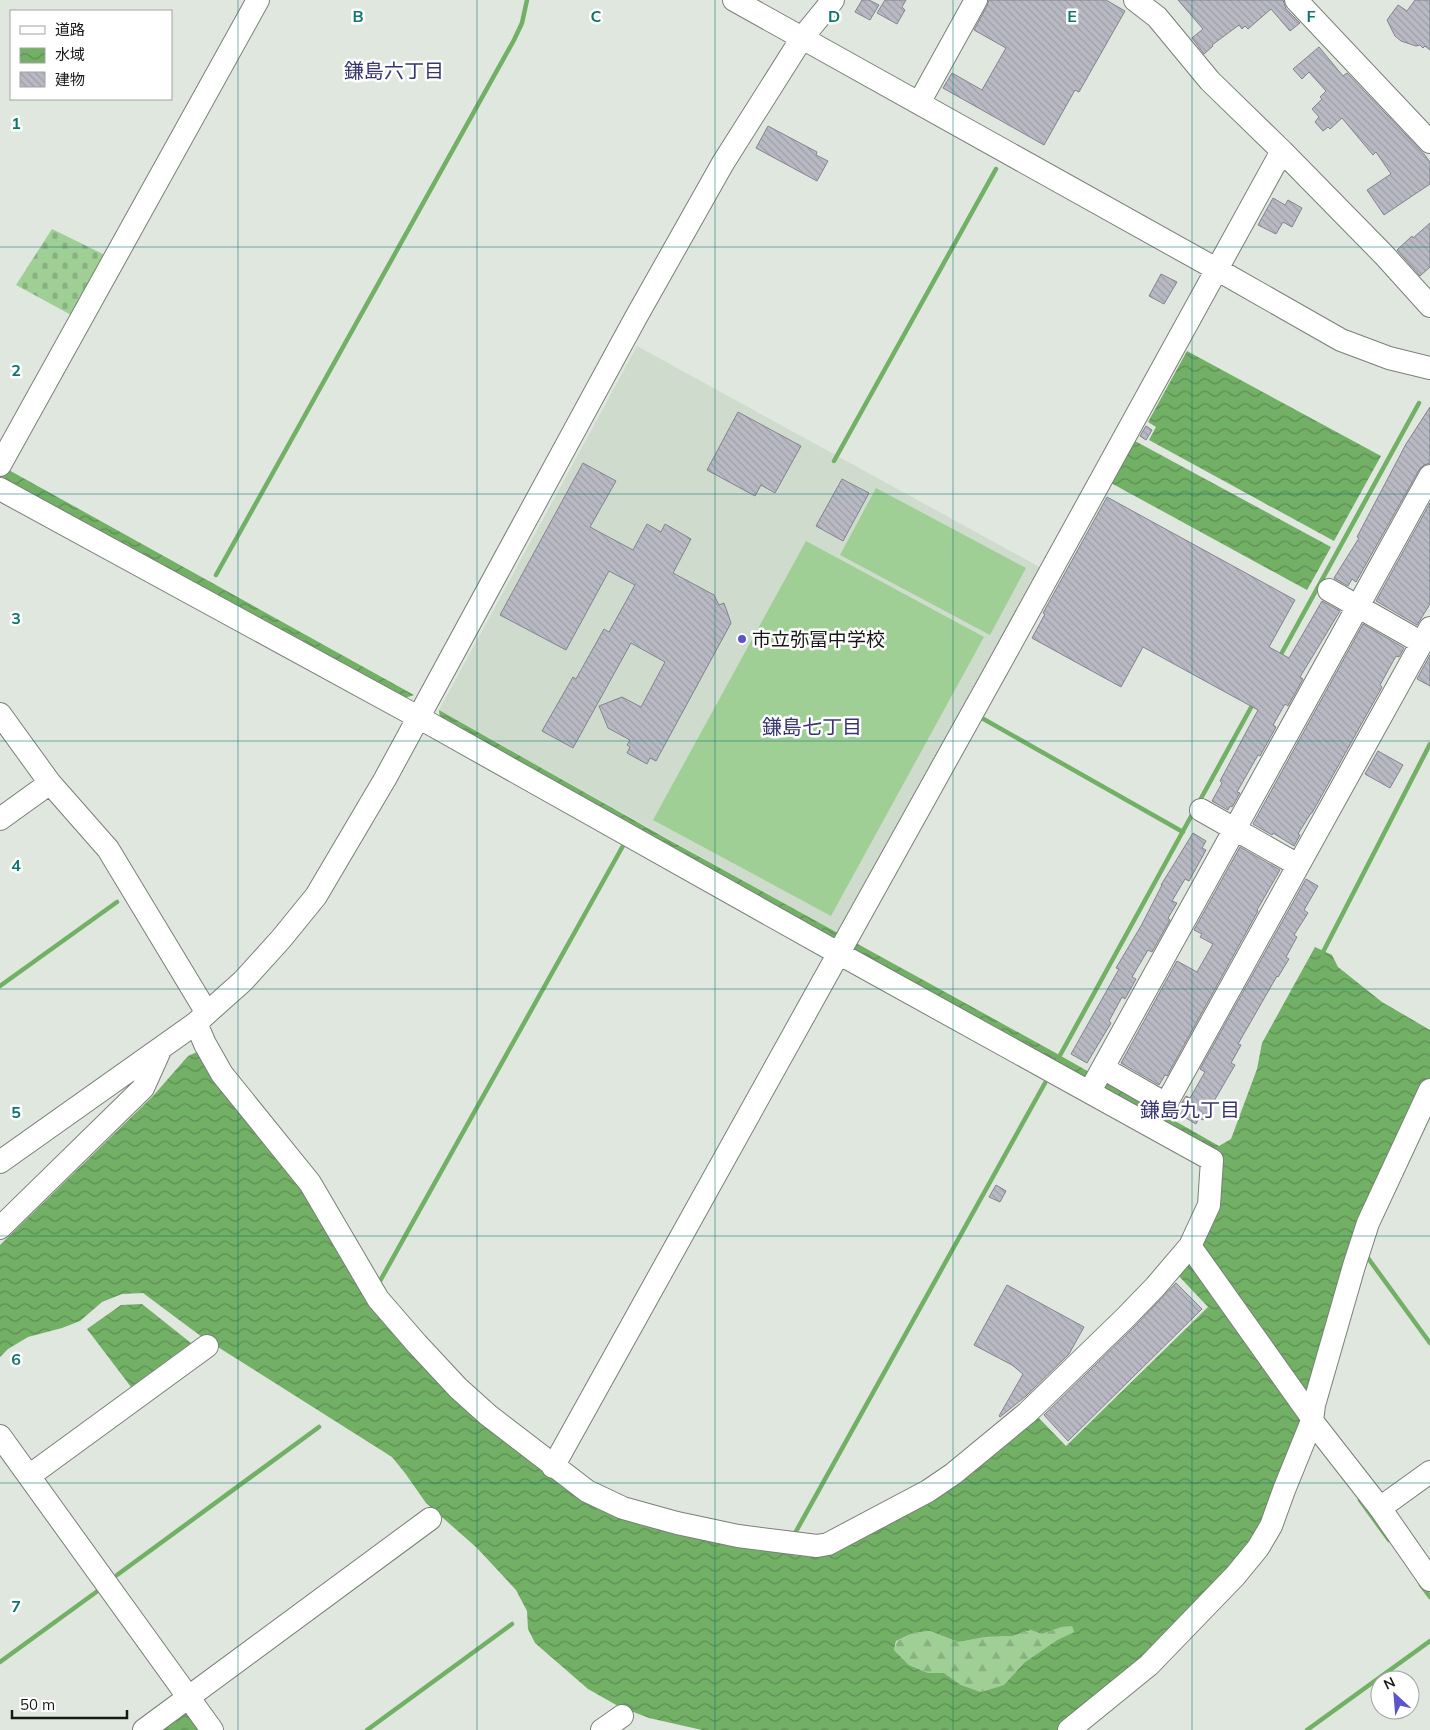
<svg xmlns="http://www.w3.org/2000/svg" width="1430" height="1730" font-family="Mulish,'Noto Sans JP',sans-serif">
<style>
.built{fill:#cfdccd}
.forest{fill:url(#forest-firs)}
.cemetery{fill:url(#cemetery-stones)}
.garden{fill:#9fcf95}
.water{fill:url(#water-waves);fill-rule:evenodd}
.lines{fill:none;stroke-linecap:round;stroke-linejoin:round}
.stream{stroke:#72b066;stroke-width:4.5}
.building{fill:url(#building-back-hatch);stroke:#83848e}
.minor-casing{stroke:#798078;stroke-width:24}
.minor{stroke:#fff;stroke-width:22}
.grid{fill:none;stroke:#0f766e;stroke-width:1;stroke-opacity:0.55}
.poi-dot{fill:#5b54cc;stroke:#fff;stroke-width:2}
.labels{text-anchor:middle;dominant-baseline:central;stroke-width:5;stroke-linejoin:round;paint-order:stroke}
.poi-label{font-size:19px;fill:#161916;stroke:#fff;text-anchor:start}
.neighbourhood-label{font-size:20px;fill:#363570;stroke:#fff}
.grid-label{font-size:16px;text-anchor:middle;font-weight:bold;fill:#0f766e;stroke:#fff;stroke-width:5;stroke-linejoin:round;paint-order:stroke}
</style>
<defs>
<pattern id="forest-firs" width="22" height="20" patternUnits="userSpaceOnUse" patternTransform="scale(1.25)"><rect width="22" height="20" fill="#9fcf95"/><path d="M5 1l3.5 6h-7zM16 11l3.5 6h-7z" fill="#88b180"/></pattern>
<pattern id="cemetery-stones" width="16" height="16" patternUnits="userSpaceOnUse" patternTransform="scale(1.25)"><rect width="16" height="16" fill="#9fcf95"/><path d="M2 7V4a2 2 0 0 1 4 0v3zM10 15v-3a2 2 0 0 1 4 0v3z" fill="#88b180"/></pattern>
<pattern id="water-waves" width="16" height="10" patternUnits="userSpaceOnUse" patternTransform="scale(1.25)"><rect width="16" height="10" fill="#72b066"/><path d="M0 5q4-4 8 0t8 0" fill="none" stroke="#5d8e53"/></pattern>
<pattern id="building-back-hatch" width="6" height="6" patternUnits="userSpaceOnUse" patternTransform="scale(1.25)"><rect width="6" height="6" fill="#b8b9c3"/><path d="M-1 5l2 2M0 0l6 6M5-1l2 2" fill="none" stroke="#9d9ea7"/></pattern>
</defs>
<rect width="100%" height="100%" fill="#dfe7de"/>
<path class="built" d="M637,346L1045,570L842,936L439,710Z"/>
<path class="forest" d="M1072,1625L1074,1632L1057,1640L1025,1662L1005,1685L981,1692L961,1685L944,1673H928L909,1665L894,1650L897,1641L913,1633L930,1631L958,1642L986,1637L1013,1636L1032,1630L1042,1634L1062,1627Z"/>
<path class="cemetery" d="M52,229L107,256L73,316L16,285Z"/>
<path class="garden" d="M876,488L1026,568L990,635L840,555Z
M806,541L984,637L831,916L653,820Z"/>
<path class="water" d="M1187,351L1381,456L1334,541L1149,440L1156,427L1148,422Z
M1135,441L1331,547L1307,590L1111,483Z
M7,469L414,695L402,699L0,476Z
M439,710L669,840L1054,1052L1219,1146L1231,1139L1257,1069L1262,1043L1315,947L1332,955L1338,967L1382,1002L1430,1030V1079L1364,1223L1305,1423L1259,1533L1225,1581L1090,1706L1058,1730H702L649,1718L618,1706L588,1689L535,1643L528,1629L527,1611L516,1590L477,1548L426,1503L405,1473L392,1457L202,1337L143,1293L122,1294L102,1302L80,1321L62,1328L28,1337L8,1349L0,1357V1245L153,1096L188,1056L197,1052L228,1098L282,1162L320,1218L376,1311L579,1499L640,1525L728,1544L800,1556H814L1036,1415L1066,1446L1208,1307L1175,1272L1218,1155L440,720ZM1072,1626L1074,1632L1057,1640L1025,1662L1004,1685L981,1692L961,1685L944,1673H928L909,1665L894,1650L896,1641L913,1633L930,1631L958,1642L986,1637L1013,1636L1031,1630L1042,1634L1062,1627Z
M142,1304L191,1343L131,1387L87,1329L121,1305Z
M181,1713H189L201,1730H158Z"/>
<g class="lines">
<path class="stream" d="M834,461L996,169
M216,575L514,40L522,23L527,0
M1279,658L1419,403
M980,717L1183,832
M1199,802L1254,702
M1322,954L1430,744
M0,986L117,902
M1058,1059L1194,811
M1368,1258L1430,1343
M376,1281H380L624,844
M1360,1500L1389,1540
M794,1535L1045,1083
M117,1575L319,1427
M1421,1585L1430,1597
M0,1662L99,1590
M367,1730L512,1624
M1307,1730L1430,1641"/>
</g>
<path class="building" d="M862,0H869L879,5L870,20L855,12Z
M885,0H906L902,7L905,10L897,24L877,13Z
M989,0H1106L1125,11L1079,92L1075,90L1044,145L943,88L952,73L982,90L1006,48L974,30L987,6Z
M1178,0H1283L1286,9L1300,23L1290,31L1271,9L1248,29L1245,26L1242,29L1239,25L1212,45L1213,46L1204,54L1192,38L1203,29Z
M1415,0H1430V50L1425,46L1423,48L1420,45L1416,46L1401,41L1395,36L1387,20L1398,5L1407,11Z
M1319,47L1343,76L1347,73L1424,154L1430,162V184L1384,215L1367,190L1391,174L1376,152L1373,155L1342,118L1330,129L1328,127L1323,131L1315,122L1319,117L1312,109L1322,99L1320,97L1326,91L1309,72L1302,79L1293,69Z
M768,126L817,152L816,155L828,161L817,181L756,148Z
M1273,198L1285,205L1288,200L1302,208L1292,227L1283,222L1276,234L1258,225Z
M1430,223V267L1420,276L1397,250L1412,236L1413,238Z
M1161,274L1177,282L1164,304L1149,296Z
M1430,407V463L1424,465L1419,470L1356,582L1352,579L1348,586L1334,578L1359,538L1357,537L1406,444Z
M738,412L801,446L775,493L761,485L755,496L707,470Z
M1146,426L1152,430L1146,440L1140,436Z
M583,463L616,481L590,527L633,550L647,524L661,532L665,524L691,539L673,573L714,595L719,605L724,603L731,623L656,761L650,758L647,764L627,753L630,747L627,745L630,740L608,728L599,706L622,697L641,707L665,662L631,643L573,748L542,731L573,677L576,679L604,629L609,632L635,585L609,571L566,650L500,615Z
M842,479L869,493L843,541L816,526Z
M1107,497L1295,600L1269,647L1289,658L1322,601L1340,611L1300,677L1303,679L1288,706L1285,704L1273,725L1276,727L1260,756L1258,755L1250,769L1237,792L1240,793L1232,807L1230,806L1228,810L1212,801L1222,783L1220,781L1258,710L1143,647L1121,687L1032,638L1045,614L1043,613Z
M1430,503V604L1417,625L1376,601Z
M1363,624L1404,648L1399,657L1396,656L1380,685L1382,687L1312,813H1311L1298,834L1300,835L1294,846L1273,833L1272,835L1253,824Z
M1430,655V686L1417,679Z
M1378,751L1403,765L1390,788L1365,774Z
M1193,833L1206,841L1202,848L1206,850L1189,881L1185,879L1172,901L1177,903L1168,918L1170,920L1152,952L1148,950L1132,977L1136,979L1125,999L1122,997L1109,1021L1111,1023L1087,1063L1071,1054L1119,969L1116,968L1141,926L1162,885H1161Z
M1240,847L1280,870L1257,910L1258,911L1167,1076L1165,1075L1159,1085L1121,1063L1177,961L1197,972L1213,944L1200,937L1202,934L1194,930Z
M1306,879L1318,886L1304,910L1308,913L1294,935L1297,937L1286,957L1289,959L1278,977L1277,976L1238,1044L1241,1045L1231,1063L1235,1065L1203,1120L1199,1118L1196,1124L1176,1112L1186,1096L1190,1098L1205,1072L1200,1069Z
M996,1185L1006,1191L1000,1202L989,1197Z
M1176,1283L1202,1309L1068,1441L1044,1415L1134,1327Z
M1007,1285L1084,1327L1069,1354L1026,1396L1000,1417L999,1416L1023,1374L1012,1365L974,1345Z"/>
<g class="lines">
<g class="minor-casing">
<path id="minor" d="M734,0L1218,270L1341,340L1389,358L1430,368
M1135,0L1157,17L1210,81L1282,151L1384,255L1430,306
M1296,0L1430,142
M919,103L976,0
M0,465L258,0
M0,489L418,717L838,953L1212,1160L1209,1205L1190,1246L1155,1287L1125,1318L1027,1413L953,1474L928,1491L828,1544L817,1546L738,1536L677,1523L623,1508L587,1491L488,1415L458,1388L417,1344L378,1299L310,1183L222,1074L205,1044L196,1023
M1329,590L1422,643
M0,714L50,783L108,849L207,1013
M1201,810L1298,865
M0,819L50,783
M1103,1068L1166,1104L1430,628
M1090,1091L1430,476
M0,1162L196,1023L243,981L281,939L316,896L385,779L635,319L723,163L802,38L833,0
M0,1228L143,1088L161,1048
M1190,1246L1310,1415L1312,1421L1380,1508L1430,1580
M0,1436L212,1730
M553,1467L999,665L1282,151
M29,1476L207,1346
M1380,1508L1430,1472
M144,1730L430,1519
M602,1730L622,1716
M1069,1730L1149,1665L1235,1576L1258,1548L1271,1526L1284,1490L1312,1421L1314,1405L1354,1266L1368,1223L1430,1090"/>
</g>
<use href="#minor" class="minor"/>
</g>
<path class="grid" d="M238,0V1730M477,0V1730M715,0V1730M953,0V1730M1192,0V1730M0,247H1430M0,494H1430M0,741H1430M0,989H1430M0,1236H1430M0,1483H1430"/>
<circle class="poi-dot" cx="742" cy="639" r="5"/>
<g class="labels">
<g class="poi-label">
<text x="752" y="639">市立弥冨中学校</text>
</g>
<g class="neighbourhood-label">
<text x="394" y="70">鎌島六丁目</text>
<text x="812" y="726">鎌島七丁目</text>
<text x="1190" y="1109">鎌島九丁目</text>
</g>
</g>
<g class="grid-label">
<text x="358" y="22">B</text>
<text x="596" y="22">C</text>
<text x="834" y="22">D</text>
<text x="1072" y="22">E</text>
<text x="1311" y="22">F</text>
<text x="16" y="129">1</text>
<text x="16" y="376">2</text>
<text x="16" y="624">3</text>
<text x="16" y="871">4</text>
<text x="16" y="1118">5</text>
<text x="16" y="1365">6</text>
<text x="16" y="1612">7</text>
</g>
<rect x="10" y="10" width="162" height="90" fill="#ffffff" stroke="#a2a3a2"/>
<rect x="20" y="26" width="25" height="8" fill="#ffffff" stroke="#a2a3a2"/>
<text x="55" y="35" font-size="15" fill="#161916">道路</text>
<rect x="20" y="48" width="25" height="15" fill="url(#water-waves)" stroke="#a2a3a2"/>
<text x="55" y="60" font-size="15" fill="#161916">水域</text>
<rect x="20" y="72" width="25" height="15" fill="url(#building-back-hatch)" stroke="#a2a3a2"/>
<text x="55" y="85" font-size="15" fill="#161916">建物</text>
<g transform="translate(1395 1695) rotate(334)"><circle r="24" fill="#ffffff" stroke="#a2a3a2"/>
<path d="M0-4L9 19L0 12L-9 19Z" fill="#5b54cc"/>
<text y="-8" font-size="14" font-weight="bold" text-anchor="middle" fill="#161916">N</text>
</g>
<path d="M12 1710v8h115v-8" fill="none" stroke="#161916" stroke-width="2.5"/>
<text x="20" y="1710" font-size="15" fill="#161916" stroke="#ffffff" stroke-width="4" paint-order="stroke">50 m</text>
</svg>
